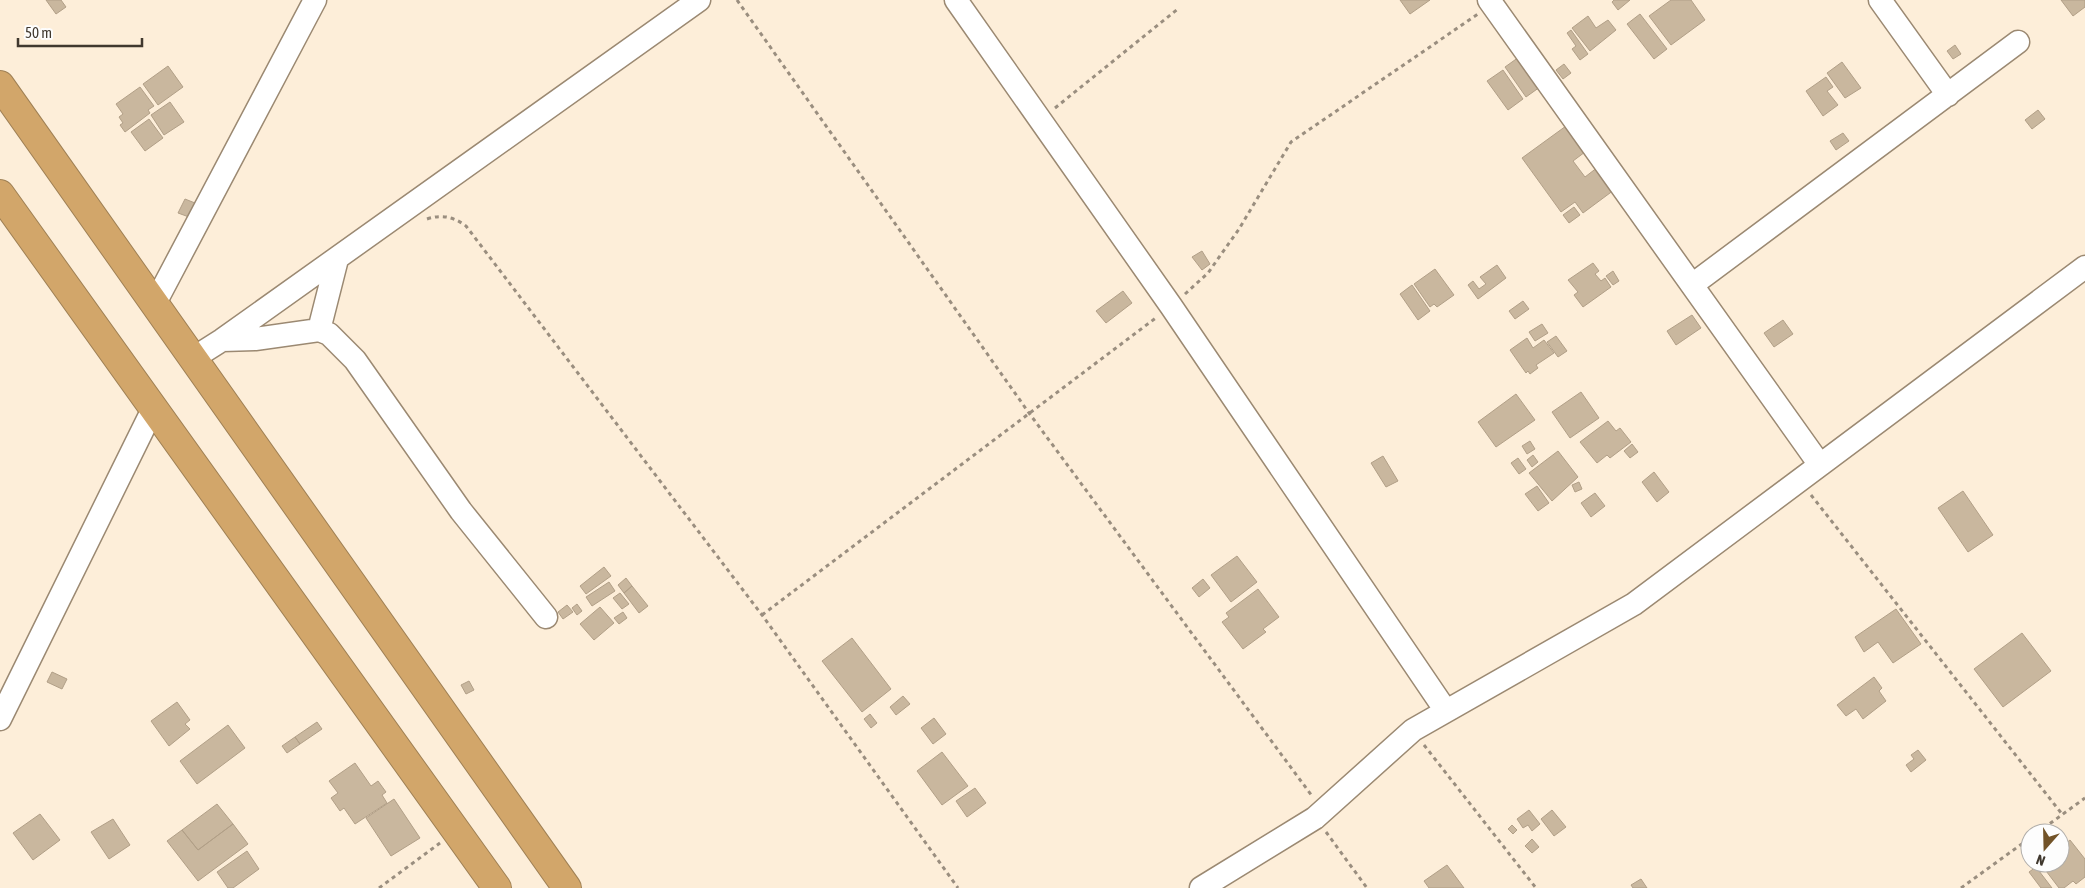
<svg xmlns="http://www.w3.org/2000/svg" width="2085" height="888" font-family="'Asap Condensed',sans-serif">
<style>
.building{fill:#c9b79e;stroke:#b19f87}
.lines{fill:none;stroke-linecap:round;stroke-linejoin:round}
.minor-casing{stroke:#9b8972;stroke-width:25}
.highway-casing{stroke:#9f8055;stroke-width:30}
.path{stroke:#9a8e7f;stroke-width:3;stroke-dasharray:4 4;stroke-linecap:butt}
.minor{stroke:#fff;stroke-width:22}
.highway{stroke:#d2a66a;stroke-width:28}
</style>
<rect width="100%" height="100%" fill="#fdeed9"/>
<path class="building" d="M46,0H61L66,7L56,14Z
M1400,0H1430L1410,14Z
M1614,0H1630L1618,10L1612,2Z
M1671,0H1691L1705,20L1671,45L1649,16Z
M2061,0H2085V7L2073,16Z
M1640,14L1667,49L1654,59L1627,24Z
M1588,16L1596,28L1608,20L1616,30L1590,51L1572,28Z
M1571,30L1588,54L1580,60L1572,49L1576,46L1567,33Z
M1955,45L1961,54L1953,59L1947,51Z
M1519,57L1540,87L1526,97L1505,67Z
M1842,62L1861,88L1845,98L1827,73Z
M1564,64L1571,73L1563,79L1556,70Z
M168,66L183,87L158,105L143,84Z
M1503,70L1523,99L1508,110L1487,81Z
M1826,77L1833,87L1827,91L1838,105L1823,116L1806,91Z
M140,87L154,106L148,110L150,113L125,132L120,125L123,123L119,117L123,114L116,104Z
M170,102L184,122L164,135L151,115Z
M2038,110L2045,119L2032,129L2025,120Z
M149,119L163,138L145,151L131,132Z
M1566,126L1585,152L1573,161L1585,177L1598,167L1614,190L1583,213L1575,202L1561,212L1522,158Z
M1843,133L1849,141L1836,150L1830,141Z
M185,199L195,203L189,217L178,213Z
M1574,207L1580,215L1569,223L1563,215Z
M1202,251L1210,264L1202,270L1192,257Z
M1593,263L1599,271L1595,274L1601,281L1605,278L1611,287L1583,307L1574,295L1578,292L1568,280Z
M1497,265L1506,278L1478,299L1468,285L1473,281L1479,289L1486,284L1480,277Z
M1435,269L1454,295L1437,307L1434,304L1430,307L1414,284Z
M1613,271L1619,281L1613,285L1606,276Z
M1412,285L1430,311L1418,320L1400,294Z
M1123,291L1132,303L1106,323L1096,311Z
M1523,301L1529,309L1515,319L1509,311Z
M1692,315L1701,328L1676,345L1667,331Z
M1783,320L1793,334L1774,347L1764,333Z
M1542,324L1548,333L1535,341L1529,332Z
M1556,336L1567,351L1558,357L1547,342Z
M1527,338L1533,348L1544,340L1554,353L1536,365L1538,368L1530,374L1528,371L1526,373L1510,350Z
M1581,392L1599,418L1570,438L1552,412Z
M1516,394L1535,420L1496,447L1478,422Z
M1608,421L1616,431L1620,428L1631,442L1610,458L1607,455L1597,463L1580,442Z
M1530,441L1535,449L1527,454L1522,446Z
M1632,444L1638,452L1630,458L1624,451Z
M1558,451L1578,477L1552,501L1529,473Z
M1533,455L1538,462L1532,467L1527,460Z
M1383,456L1398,481L1386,487L1371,463Z
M1518,458L1526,469L1519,474L1511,463Z
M1654,472L1669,492L1657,502L1642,482Z
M1579,482L1582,489L1575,492L1572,485Z
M1537,486L1549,503L1538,511L1525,494Z
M1963,491L1993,535L1968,552L1938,508Z
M1595,493L1605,506L1591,517L1581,503Z
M1237,556L1257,582L1231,602L1211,575Z
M604,567L611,576L586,594L580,586Z
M626,578L632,586L624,593L618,585Z
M1203,579L1210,588L1199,597L1192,588Z
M609,582L615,591L592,606L586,597Z
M632,586L648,606L639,613L624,593Z
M1258,589L1279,617L1263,629L1266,632L1243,649L1222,622L1229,617L1226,613Z
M620,593L629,604L622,609L613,598Z
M577,604L582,611L577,615L572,608Z
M567,605L573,612L563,619L558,612Z
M600,607L614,623L594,640L580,624Z
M1896,609L1921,644L1893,663L1878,642L1864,652L1855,637Z
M623,612L627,618L619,624L614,618Z
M2022,633L2051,671L2003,707L1974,669Z
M852,638L891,689L862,712L822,661Z
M52,672L67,679L62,689L47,682Z
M1874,677L1882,688L1879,691L1886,701L1863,719L1856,709L1846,716L1837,705Z
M469,681L474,690L466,694L461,685Z
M903,696L910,704L896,715L890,707Z
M177,702L190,720L185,724L190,729L169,746L151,721Z
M870,714L877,723L871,728L864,719Z
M934,718L946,734L933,744L921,728Z
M317,722L322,729L300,744L295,737Z
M228,725L245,748L197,784L180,761Z
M295,737L300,744L287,753L282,746Z
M1918,750L1926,760L1911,772L1906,765L1914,759L1911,755Z
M942,752L968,786L942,805L917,771Z
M355,763L371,786L378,781L386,792L382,795L387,803L355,824L344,808L340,811L331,798L338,793L329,781Z
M975,788L986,803L967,817L956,801Z
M394,799L420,838L391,856L366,818Z
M217,804L233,824L198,850L182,830Z
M1529,810L1540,824L1532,831L1528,825L1523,828L1517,819Z
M1552,810L1566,827L1554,836L1541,819Z
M40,814L60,840L33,860L13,833Z
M113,819L130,845L109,859L91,832Z
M233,824L248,844L198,881L167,841L182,830L198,850Z
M1512,825L1517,830L1513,834L1508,829Z
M1532,839L1539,847L1532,853L1525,846Z
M2070,840L2085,859V877L2076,884L2073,881L2064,888H2059L2040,863H2060V848Z
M247,851L259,869L233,888H228L217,872Z
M1447,865L1464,888H1429L1424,881Z
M2036,867L2052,888H2041L2029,872Z
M1641,879L1647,888H1633L1631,885Z"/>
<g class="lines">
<g class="minor-casing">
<path id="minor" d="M956,0L1171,306L1446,711
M1489,0L1820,465
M1880,0L1948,95
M1692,285L2018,42
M154,305L315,0
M319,330L337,259
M222,340L255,339L319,330L329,334L355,360L461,511L546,617
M192,359L222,340L699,0
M0,719L154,407
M1201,888L1315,818L1413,730L1634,604L2085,267"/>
</g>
<g class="highway-casing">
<path id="highway" d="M0,85L567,888
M0,194L497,888"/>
</g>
<path class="path" d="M737,0L1029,413L1312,796
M1055,108L1179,8
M427,219C442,214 454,217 466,226L762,615L958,888
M1185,294L1208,273L1239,229L1291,142L1478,14
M1811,495L2062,814
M762,615L1157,317
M1424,745L1536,888
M1326,832L1367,888
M2037,833L2085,798
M379,888L440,843
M1961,888L2030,838"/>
<use href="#minor" class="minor"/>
<use href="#highway" class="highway"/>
</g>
<g transform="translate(2045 848) rotate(200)"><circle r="24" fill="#fdfdfd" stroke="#b1aeaa"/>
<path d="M0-4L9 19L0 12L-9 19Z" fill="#725328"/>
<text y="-8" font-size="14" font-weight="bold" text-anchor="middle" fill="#40382e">N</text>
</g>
<path d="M18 38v8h124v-8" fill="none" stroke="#40382e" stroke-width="2.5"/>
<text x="25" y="38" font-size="15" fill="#40382e" stroke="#fdfdfd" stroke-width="4" paint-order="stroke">50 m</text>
</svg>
